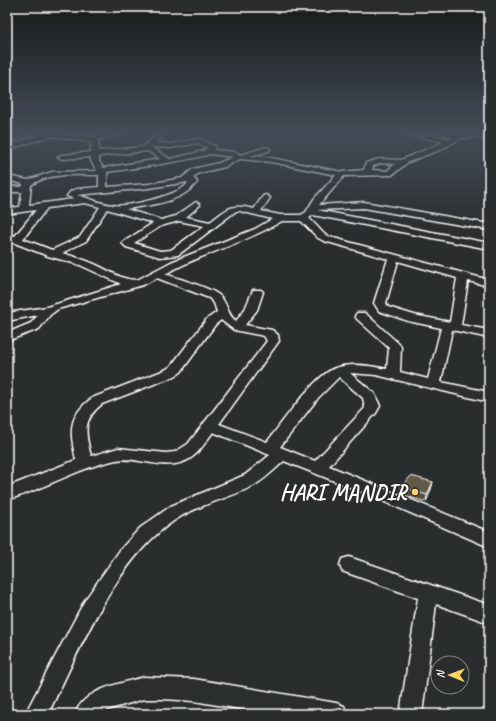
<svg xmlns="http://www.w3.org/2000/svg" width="496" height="721" font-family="Caveat,sans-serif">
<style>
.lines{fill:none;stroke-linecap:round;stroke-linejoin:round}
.street-casing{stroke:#fff;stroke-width:3}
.street{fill:#2a2d2e;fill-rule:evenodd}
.wall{fill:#544d40;stroke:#fff}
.shaded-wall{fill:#453f34;stroke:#fff}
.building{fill:#625a4a;stroke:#fff}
.poi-dot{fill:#ffd166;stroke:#2a2d2e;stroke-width:1.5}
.labels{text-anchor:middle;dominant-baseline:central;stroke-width:3;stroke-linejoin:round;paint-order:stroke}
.near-poi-label{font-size:23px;font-weight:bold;fill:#fff;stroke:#2a2d2e;text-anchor:end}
</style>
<rect width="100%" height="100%" fill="#2a2d2e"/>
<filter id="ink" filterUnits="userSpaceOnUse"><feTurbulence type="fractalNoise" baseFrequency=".025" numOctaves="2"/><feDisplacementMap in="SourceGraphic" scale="8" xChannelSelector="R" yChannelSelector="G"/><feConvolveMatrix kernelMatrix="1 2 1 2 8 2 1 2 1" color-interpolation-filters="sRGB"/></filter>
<g filter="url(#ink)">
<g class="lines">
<g class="street-casing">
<path id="street" d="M32,131L91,137L120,131H129L98,140L99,151L143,147L161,131H167L156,142L170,144L199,139L215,146L214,150L234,152L241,155L266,147L270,149L269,151L250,156L271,158L342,172L364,170L366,163L379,159L401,160L444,142L400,132L399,131H410L449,139L453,137L434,131H444L460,134L489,133V137L461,138L442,149L408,162L392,175L344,176L319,205L364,202L489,224V230L364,208L317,210L489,243V249L313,215L309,218L324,234L330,237L489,280V286L468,281L461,325L489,330V338L452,330L441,382L489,392V402L376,375L350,373L374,393L380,406L376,413L329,466L489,532V547L362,492L284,461C274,470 265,479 253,486C228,499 199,504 175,520C115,560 79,651 48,714H25L85,600L120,550L140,528L171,506L245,475L270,455L213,432C204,444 197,457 183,462C160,470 136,456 116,460C78,468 44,489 7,500V487L76,460C70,432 67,417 92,398L165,370L171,366L207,319L217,312L214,303L209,298L157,278L143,285L58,309L50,315L39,329L7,341V333L31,323L38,315L7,321V313L47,307L121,284L80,265L48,256L7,240V234L15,236L36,210L7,214V208L20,207L22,192H7V186L22,187L23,184L7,180V176L28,180L52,172L97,171L91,161V157L62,159L58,157L62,155L91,152V142L50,136L7,150V146L40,135L34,134L7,140V136ZM198,143L207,148L204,151L170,159L151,147L170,148ZM148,151L160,159L103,168L99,161V156ZM210,154L233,157L219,163L193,169L182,178L149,184L107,187V172C142,167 176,163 210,154ZM240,159L271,162L336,175L314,199L306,212L301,215H280L261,211L270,198L266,195L263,196L254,209C231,203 227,209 210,222L186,217L200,205L196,202L176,216L161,220L126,209C150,205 182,203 197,182L193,177L199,173L225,167ZM380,163L395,164L387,171L372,170L373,166ZM99,175V187L77,189L71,191L67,196L74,199L29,205L31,185C49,172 78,175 99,175ZM188,182C185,194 126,208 113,205C101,204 89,198 77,195L149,188ZM85,203L100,207L80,237L52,250L23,239L47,208ZM107,209L153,223L122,243L126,247L160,257L178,255L236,211H240L272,219L255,229L171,262L137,280C120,280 107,269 92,263C83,259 72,256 62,253L86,241ZM179,221L204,226L171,250L160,251L134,243L161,226ZM282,221H301L318,238L324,241L388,259L374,303L379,311L408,321L441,328L428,379L400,372L401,347L399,344L365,313H357L355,316L357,319L389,348L387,369C370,366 352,362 335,368C314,376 282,423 267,442L219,424L279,341L278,335L272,330L245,325L257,310L263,292L261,290H253L245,309L236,321C227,315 228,304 220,296C212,288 176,278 165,274C203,253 245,243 282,221ZM398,261L457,278L450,322L414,315L388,307L386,303ZM221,320L234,330L264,336L267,341L188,444L175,452L166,453L118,448L91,456C85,433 82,420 102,404L175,376L181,372L215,325ZM339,377L363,398L365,408L315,461L280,447L318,398Z
M349,557L489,605V623L436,604L422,714H400L418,598L342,571L340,565L342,559Z
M144,677L194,679L336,703L344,706L347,714H270L194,701L163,699H144L107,710L103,714H75C85,688 120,684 144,677Z"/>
</g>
<use href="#street" class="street"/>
</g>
<path class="wall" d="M433,482L431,489L426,502L400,494L401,487Z"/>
<path class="shaded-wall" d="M433,482L431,489L426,502L427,495Z"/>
<path class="building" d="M411,476L433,482L427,495L401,487Z"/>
</g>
<linearGradient id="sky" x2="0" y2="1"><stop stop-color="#171919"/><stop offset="0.57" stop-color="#444c57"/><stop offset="1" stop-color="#444c57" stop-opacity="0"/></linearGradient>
<rect width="496" height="231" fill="url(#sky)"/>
<circle class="poi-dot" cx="415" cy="492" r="4"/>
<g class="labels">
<g class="near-poi-label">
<text x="407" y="492">HARI MANDIR</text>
</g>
</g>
<rect width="496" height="721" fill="none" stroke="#2a2d2e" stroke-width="24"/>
<rect x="12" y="12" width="472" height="697" fill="none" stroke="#fff" stroke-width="1.5" filter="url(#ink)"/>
<g transform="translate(450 675) rotate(271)"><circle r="19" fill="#2a2d2e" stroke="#7f8182"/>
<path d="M0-3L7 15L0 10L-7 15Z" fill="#ffd166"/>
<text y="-6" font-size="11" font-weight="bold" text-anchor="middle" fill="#ffffff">N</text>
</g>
</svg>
